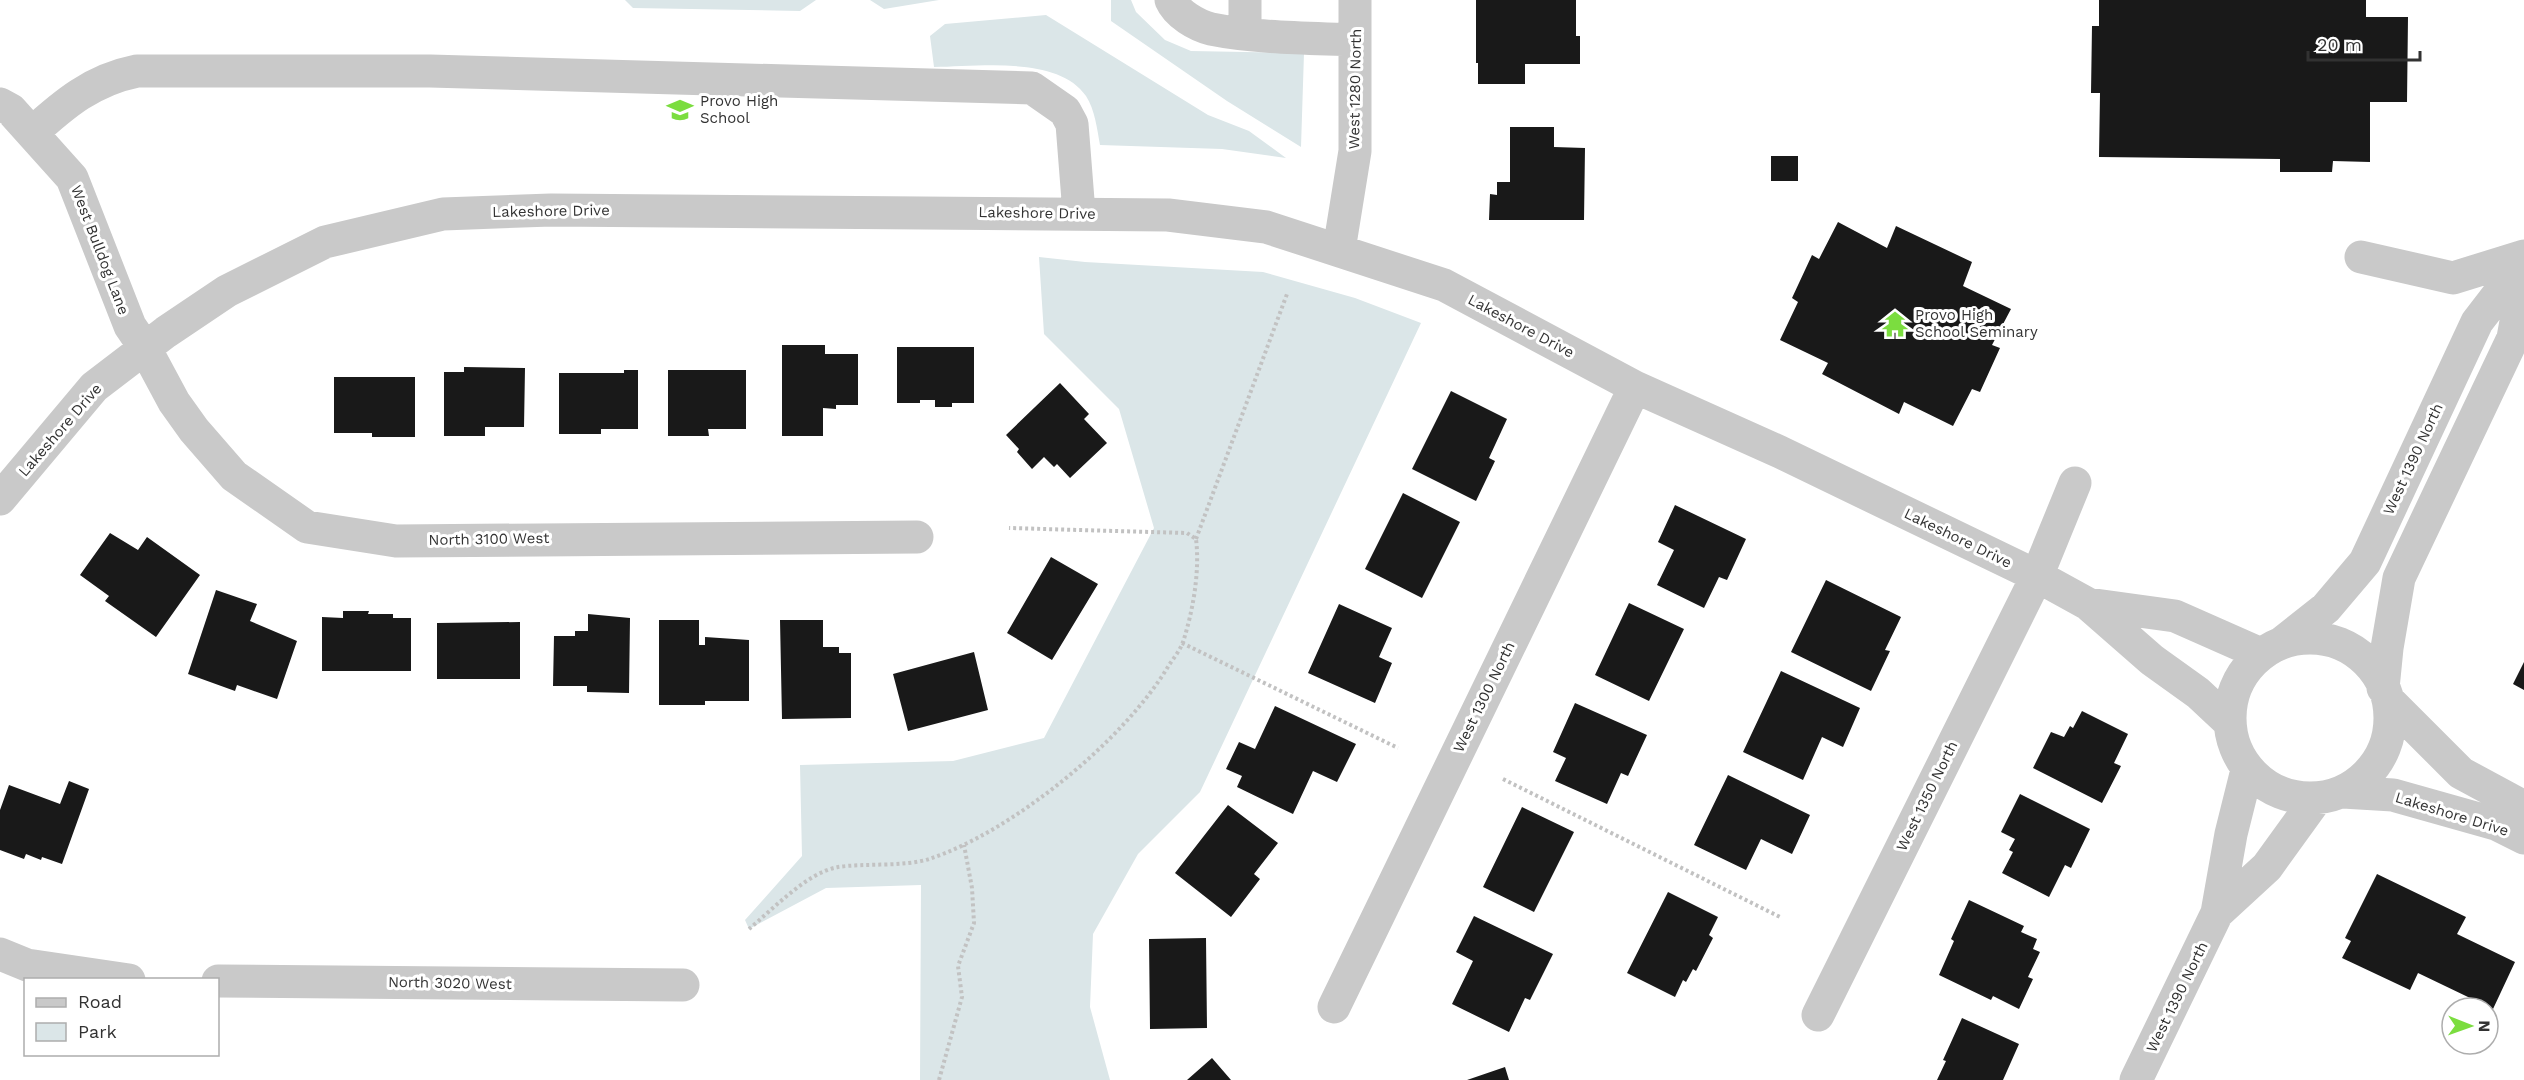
<svg xmlns="http://www.w3.org/2000/svg" width="2524" height="1080" font-family="'Work Sans',sans-serif">
<style>
.green{fill:#dbe6e8}
.building{fill:#191919}
.lines{fill:none;stroke-linecap:round;stroke-linejoin:round}
.path{stroke:#c2c2c2;stroke-width:4;stroke-dasharray:3 3;stroke-linecap:butt}
.minor{stroke:#c9c9c9;stroke-width:33}
.labels{text-anchor:middle;dominant-baseline:central;stroke-width:6;stroke-linejoin:round;paint-order:stroke}
.street-label{font-size:15px;fill:#323232;stroke:#fff}
.poi-label{font-size:15px;fill:#323232;stroke:#fff;text-anchor:start}
</style>
<rect width="100%" height="100%" fill="#fff"/>
<path class="green" d="M625,0H816L800,11L633,8Z
M870,0H939L884,9Z
M1111,0H1131L1136,12L1165,40L1191,51L1304,53L1301,147L1227,101L1111,21Z
M1046,15L1208,115L1249,131L1286,158L1222,149L1100,145C1097,129 1095,110 1086,96C1058,55 978,67 934,67L930,36L945,24Z
M1039,257L1085,262L1263,272L1355,298L1421,323L1200,792L1138,854L1093,934L1090,1007L1110,1080H920L921,885L826,888L749,929L745,920L802,856L800,765L953,761L1044,738L1154,528L1119,409L1044,334Z"/>
<path class="building" d="M1476,0H1576V36H1580V64H1525V84H1478V63H1476Z
M2099,0H2366V17H2408L2407,102H2370V162L2333,161L2332,172H2280V159L2099,157L2100,93H2091L2092,26H2099Z
M1510,127H1554V147L1585,148L1584,220H1489L1490,194L1497,195V182H1510Z
M1771,156H1798V181H1771Z
M1838,222L1887,248L1896,226L1972,262L1963,286L2011,309L1992,345L2000,348L1980,392L1972,389L1953,426L1904,402L1899,414L1822,374L1828,363L1780,340L1798,302L1792,298L1812,255L1819,259Z
M782,345H825V354H858V405H836V409L823,408V436H782Z
M897,347H974V403H952V407H935V400H920V403H897Z
M464,367L525,368L524,427H485V436H444V372H464Z
M624,370H638V429H601V434H559V373H624Z
M668,370H746V429H708L709,436H668Z
M334,377H415V437H372V433H334Z
M1060,383L1089,414L1084,419L1107,443L1070,478L1057,464L1054,467L1044,457L1032,469L1017,452L1019,449L1006,435Z
M1451,391L1507,419L1489,458L1495,461L1476,501L1412,469Z
M1403,493L1460,522L1422,598L1365,569Z
M1675,505L1746,539L1727,580L1719,577L1704,608L1657,585L1674,550L1658,542Z
M110,533L138,550L147,537L200,575L156,637L105,601L109,596L80,575Z
M1051,557L1098,584L1052,660L1007,633Z
M1826,580L1901,617L1885,650L1890,651L1871,691L1791,652Z
M216,590L257,604L250,621L297,641L277,699L237,685L235,691L188,674Z
M1629,603L1684,629L1649,701L1595,675Z
M1339,604L1392,628L1379,657L1392,663L1375,703L1308,673Z
M343,611H369L368,614H393V618H411V671H322V617L343,618Z
M588,614L630,618L629,693L587,692V686H553L554,636H575V631H588Z
M659,620H699V645H705V637L749,640V701H705V705H659Z
M780,620H823V647H839V653H851V718L782,719Z
M520,622V679H437V623Z
M974,652L988,710L908,731L893,674Z
M2524,662V690L2513,684Z
M1781,671L1860,708L1843,747L1822,737L1803,780L1743,752Z
M1575,703L1647,735L1628,776L1621,773L1607,804L1555,781L1566,758L1553,752Z
M1275,706L1356,744L1337,782L1313,771L1293,814L1237,787L1242,776L1226,769L1239,742L1255,749Z
M2082,711L2128,734L2114,763L2121,766L2102,803L2033,768L2051,732L2064,737L2070,726L2073,728Z
M1728,775L1810,815L1792,854L1761,839L1746,870L1694,845Z
M69,781L89,789L62,864L42,857L41,860L26,854L24,859L0,850V810L9,785L60,804Z
M2020,794L2090,829L2071,868L2065,865L2049,897L2002,873L2013,852L2009,850L2015,839L2001,832Z
M1228,805L1278,843L1254,874L1260,879L1231,917L1175,873Z
M1522,807L1574,832L1534,912L1483,887Z
M2377,874L2466,917L2457,934L2515,962L2493,1009L2418,973L2410,990L2342,958L2351,941L2345,938Z
M1668,892L1718,917L1709,935L1713,938L1696,971L1693,969L1686,982L1683,980L1675,997L1627,973Z
M1969,900L2024,926L2021,932L2037,939L2033,949L2040,952L2028,977L2033,979L2019,1009L1993,996L1991,1000L1939,975L1954,941L1951,939Z
M1474,916L1553,954L1530,1000L1525,998L1509,1032L1452,1004L1473,961L1456,952Z
M1206,938L1207,1028L1150,1029L1149,939Z
M1962,1018L2019,1044L2003,1080H1937L1946,1061L1943,1060Z
M1212,1058L1231,1080H1187Z
M1505,1067L1509,1080H1467Z"/>
<g class="lines">
<path class="path" d="M1196,539L1287,294
M1182,643L1398,748
M1503,779L1780,917
M749,929C773,909 808,872 838,867C865,863 904,867 929,859C1012,832 1125,740 1169,665C1174,658 1180,650 1183,642C1193,611 1200,571 1196,539L1187,533L1009,528
M939,1080L962,997L958,966L974,923L972,888L964,845"/>
<path class="minor" d="M1171,0C1177,14 1196,25 1211,29C1255,38 1310,38 1355,40
M1245,0V32
M0,104L11,110L72,178L130,326L145,348L174,402L194,430L234,476L307,527L396,541L917,537
M32,133C64,104 92,80 137,71H430L1032,88L1065,111L1072,124L1079,213
M1339,250L1355,151V0
M2361,257L2453,278L2524,256
M0,499L94,387L166,332L227,291L325,242L443,214L551,210L1168,215L1266,227L1444,285L1635,387L1780,452L2037,576L2088,604L2152,660L2198,693L2229,722
M2088,604L2175,616L2261,654
M2230 718a80 80 0 1 1 160 0a80 80 0 1 1-160 0Z
M2283,642L2326,608L2365,562L2477,322L2524,261
M2383,688L2387,648L2399,578L2513,338L2524,278
M2389,701L2461,773L2524,807
M2343,792L2393,795L2496,824L2524,838
M2217,913L2267,867L2316,799
M0,954L27,965L129,980
M218,981L683,985
M1334,1007L1635,387
M1818,1015L2037,576L2075,483
M2136,1080L2217,913L2231,834L2247,770"/>
</g>
<defs>
<g id="school-bare" transform="scale(2.07)"><path d="M0-5L7-2L0 1L-7-2ZM-4 1L0 2.5L4 1V4Q0 6-4 4Z" fill="#7bdd3f" stroke="#fff" stroke-width="2.5" paint-order="stroke"/></g>
<g id="temple-bare" transform="scale(2.07)"><path d="M0-6L5-2H3V0L6.5 2.5H4V6H1.5V3h-3V6H-4V2.5H-6.5L-3 0V-2H-5Z" fill="#7bdd3f" stroke="#fff" stroke-width="2.5" paint-order="stroke"/></g>
</defs>
<g fill-rule="evenodd">
<use href="#school-bare" x="680" y="110"/>
<use href="#temple-bare" x="1895" y="324"/>
</g>
<g class="labels">
<g class="street-label">
<text transform="translate(1355 89) rotate(-89)">West 1280 North</text>
<text transform="translate(551 211) rotate(-1)">Lakeshore Drive</text>
<text transform="translate(1037 213) rotate(1)">Lakeshore Drive</text>
<text transform="translate(100 250) rotate(69)">West Bulldog Lane</text>
<text transform="translate(1521 326) rotate(28)">Lakeshore Drive</text>
<text transform="translate(60 430) rotate(-49)">Lakeshore Drive</text>
<text transform="translate(2413 459) rotate(-65)">West 1390 North</text>
<text transform="translate(1958 538) rotate(26)">Lakeshore Drive</text>
<text transform="translate(489 539) rotate(-1)">North 3100 West</text>
<text transform="translate(1484 697) rotate(-64)">West 1300 North</text>
<text transform="translate(1927 796) rotate(-64)">West 1350 North</text>
<text transform="translate(2452 814) rotate(17)">Lakeshore Drive</text>
<text transform="translate(450 983) rotate(1)">North 3020 West</text>
<text transform="translate(2177 997) rotate(-64)">West 1390 North</text>
</g>
<g class="poi-label">
<text x="700" y="101">Provo High<tspan x="700" dy="17">School</tspan></text>
<text x="1915" y="315">Provo High<tspan x="1915" dy="17">School Seminary</tspan></text>
</g>
</g>
<rect x="24" y="978" width="195" height="78" fill="#ffffff" stroke="#adadad" stroke-width="1.5"/>
<rect x="36" y="998" width="30" height="9" fill="#c9c9c9" stroke="#adadad" stroke-width="1.5"/>
<text x="78" y="1008" font-size="18" fill="#323232">Road</text>
<rect x="36" y="1023" width="30" height="18" fill="#dbe6e8" stroke="#adadad" stroke-width="1.5"/>
<text x="78" y="1038" font-size="18" fill="#323232">Park</text>
<g transform="translate(2470 1026) rotate(91)"><circle r="28" fill="#ffffff" stroke="#adadad" stroke-width="1.5"/>
<path d="M0-4.5L10 22L0 15L-10 22Z" fill="#7bdd3f"/>
<text y="-9" font-size="16" font-weight="bold" text-anchor="middle" fill="#323232">N</text>
</g>
<path d="M2308 51v9h112v-9" fill="none" stroke="#323232" stroke-width="3"/>
<text x="2317" y="51" font-size="18" fill="#323232" stroke="#ffffff" stroke-width="4.5" paint-order="stroke">20 m</text>
</svg>
